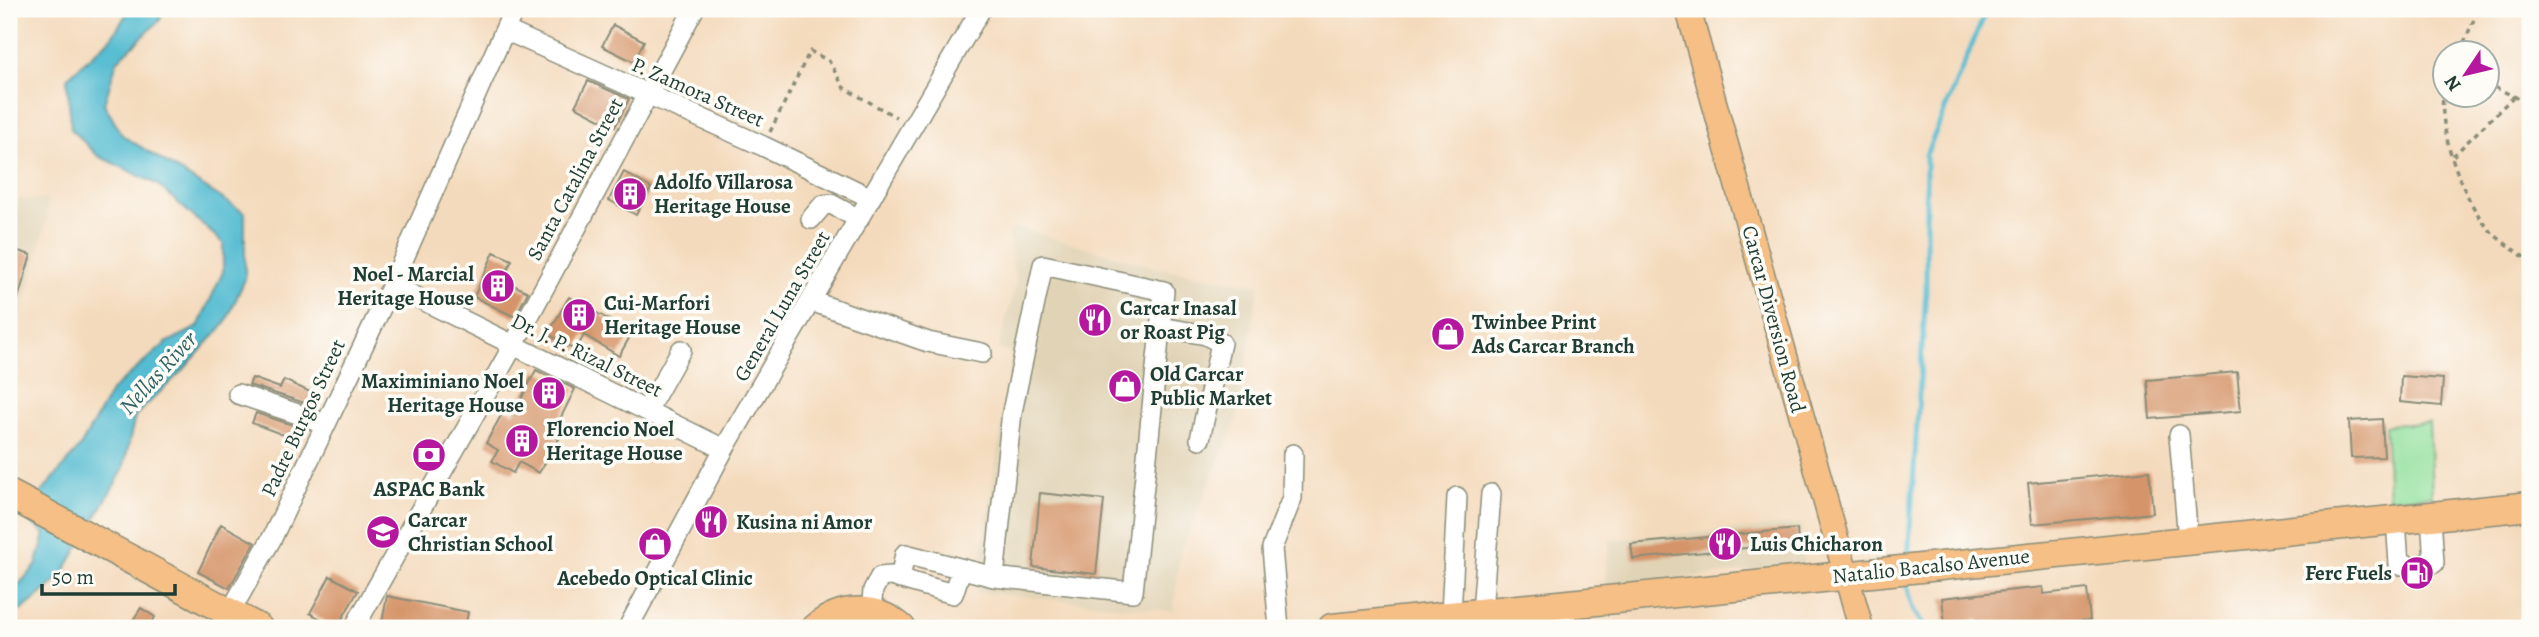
<svg xmlns="http://www.w3.org/2000/svg" width="2539" height="637" font-family="Alegreya,serif">
<style>
.built{fill:#e1d3b5}
.green{fill:#93e09d;stroke:#598e68;stroke-width:2}
.water{fill:#54bcd1;stroke:#3a7c82;stroke-width:2}
.lines{fill:none;stroke-linecap:round;stroke-linejoin:round}
.stream{stroke:#54bcd1;stroke-width:5}
.building{fill:#d59469}
.minor-casing{stroke:#8a8c78;stroke-width:22}
.major-casing{stroke:#8a8c78;stroke-width:27}
.highway-casing{stroke:#8a8c78;stroke-width:31}
.path{stroke:#8a8c78;stroke-width:3.5;stroke-dasharray:5 5;stroke-linecap:butt}
.minor{stroke:#fff;stroke-width:19}
.major{stroke:#f5bf86;stroke-width:24}
.highway{stroke:#f5bf86;stroke-width:28}
.labels{text-anchor:middle;dominant-baseline:central;stroke-width:7;stroke-linejoin:round;paint-order:stroke}
.street-label{font-size:21px;fill:#1f3d34;stroke:#fdfcf7}
.poi-label{font-size:21px;font-weight:bold;fill:#1f3d34;stroke:#fdfcf7;text-anchor:start}
.water-label{font-size:23px;font-style:italic;fill:#2f6363;stroke:#fdfcf7}
</style>
<rect width="100%" height="100%" fill="#fdfcf7"/>
<filter id="ink" filterUnits="userSpaceOnUse"><feTurbulence type="fractalNoise" baseFrequency=".0143" numOctaves="2"/><feDisplacementMap in="SourceGraphic" scale="14" xChannelSelector="R" yChannelSelector="G"/><feConvolveMatrix kernelMatrix="1 2 1 2 8 2 1 2 1" color-interpolation-filters="sRGB"/></filter>
<filter id="wash" filterUnits="userSpaceOnUse"><feTurbulence type="fractalNoise" baseFrequency=".00686" numOctaves="4" result="noise"/><feDisplacementMap in="SourceGraphic" scale="28" xChannelSelector="R" yChannelSelector="G"/><feGaussianBlur stdDeviation="1.57" result="paint"/><feColorMatrix in="noise" values="0 0 0 0 0 0 0 0 0 0 0 0 0 0 0 0 0 1.4 0 .05"/><feComposite in="paint" operator="in"/></filter>
<g filter="url(#wash)">
<rect width="100%" height="100%" fill="#f4dabc"/>
<path class="built" d="M9,199H47L48,213L30,286L9,351Z
M1015,227L1154,267L1259,285L1237,419L1180,552L1173,611L976,592L1012,353L998,349L1016,283L1009,232Z
M1801,524L1804,565L1604,586L1610,540Z"/>
<path class="green" d="M2429,423L2432,496L2389,498L2385,425Z"/>
<path class="water" d="M130,9H163L160,20L117,61L104,104L122,135L245,213V279L226,322L185,368L135,416L123,470L61,577L22,610L9,612V591L12,592L36,566L45,534L22,516L80,447L112,390L166,343L198,327L223,272V243L157,184L98,156L71,129L67,78L111,38Z"/>
<g class="lines">
<path class="stream" d="M1908,559L1926,290V155L1987,9
M1906,580L1913,609L1925,628"/>
</g>
<g id="blocks">
<path class="building" d="M613,25L644,41L634,62L602,46Z
M588,81L629,99L615,127L575,106Z
M624,172L651,188L636,215L609,200Z
M9,248L31,255L12,319L9,318Z
M494,252L512,260L503,280L528,292L515,317L474,297Z
M569,297L632,333L619,356L584,335L576,350L548,334Z
M536,370L575,389L552,435L559,439L539,473L519,462L513,473L492,461L498,450L486,443L505,408L514,413Z
M2237,372L2241,411L2150,419L2147,380Z
M2401,376L2443,379L2441,406L2400,402Z
M252,378L280,388L284,380L319,396L314,406L249,385Z
M256,413L299,427L294,439L252,423Z
M2382,419L2384,457L2351,458L2349,421Z
M2149,471L2153,513L2032,524L2028,483Z
M1040,493L1104,500L1096,574L1033,567Z
M221,524L255,543L229,588L198,572Z
M1797,529L1798,543L1633,559L1631,544Z
M330,576L358,591L337,628L310,613Z
M2043,587L2044,594L2087,589L2090,620L2045,625L2044,628H1980L1979,620L1945,624L1942,598Z
M387,596L468,612L465,628H381Z
M141,608L155,617L148,628H128Z"/>
</g>
</g>
<g filter="url(#ink)">
<use href="#blocks" fill-opacity="0" stroke="#8a8c78" stroke-width="2"/>
<g class="lines">
<g class="minor-casing">
<path id="minor" d="M505,30L763,146L871,198
M811,219L823,205L831,204L859,219
M392,285L724,449
M811,301L928,342L982,353
M1161,327L1206,335L1221,343L1200,439
M238,394L310,418L325,426
M648,409L681,350
M2179,435L2188,540
M2396,519L2399,565L2406,564
M2426,563H2434L2431,516
M900,579L905,554L994,577L1133,592L1164,291L1043,265L1012,412L994,577
M1563,606L1567,628
M871,612L873,590L880,577L891,576L953,594L961,570
M1482,612L1491,494
M1451,615L1457,497
M221,628L272,538L392,285L514,9
M354,628L514,344L694,9
M628,628L724,449L981,9
M1279,628L1272,548L1292,498L1293,454"/>
</g>
<g class="major-casing">
<path id="major" d="M1688,9L1861,628"/>
</g>
<g class="highway-casing">
<path id="highway" d="M9,494L258,628
M816,628C842,606 875,606 901,628
M1332,628L2530,506"/>
</g>
<path class="path" d="M2460,52L2478,10L2483,9
M2486,83L2530,104
M2444,90C2436,127 2463,200 2488,228C2499,241 2517,251 2530,262
M770,132L810,51L829,61L844,88L896,117
M2453,156L2514,96"/>
<use href="#minor" class="minor"/>
<use href="#major" class="major"/>
<use href="#highway" class="highway"/>
</g>
</g>
<defs>
<g id="building-disc" transform="scale(1.75)"><circle r="9.5" fill="#b5179e" stroke="#fdfcf7"/><path d="M-4-6H4V6H1V3H-1V6H-4ZM-2.5-4.3h1.7v1.8h-1.7ZM.8-4.3h1.7v1.8H.8ZM-2.5-1h1.7V.8h-1.7ZM.8-1h1.7V.8H.8Z" fill="#fff"/></g>
<g id="restaurant-disc" transform="scale(1.75)"><circle r="9.5" fill="#b5179e" stroke="#fdfcf7"/><path d="M-5-6h1v4h1v-4h1v4h1v-4h1v5L-1.5 .5V6h-2V.5L-5-1ZM5-6V6H3V1.5H1.5Q1.5-4 5-6Z" fill="#fff"/></g>
<g id="shop-disc" transform="scale(1.75)"><circle r="9.5" fill="#b5179e" stroke="#fdfcf7"/><path d="M-5-2.5h2.3a2.7 3.5 0 0 1 5.4 0H5L5.5 6h-11ZM-1.5-2.5h3a1.5 2.3 0 0 0-3 0Z" fill="#fff"/></g>
<g id="bank-disc" transform="scale(1.75)"><circle r="9.5" fill="#b5179e" stroke="#fdfcf7"/><path d="M-6-4H6V4H-6ZM0-2.3a2.3 2.3 0 1 0 0 4.6a2.3 2.3 0 1 0 0-4.6Z" fill="#fff"/></g>
<g id="school-disc" transform="scale(1.75)"><circle r="9.5" fill="#b5179e" stroke="#fdfcf7"/><path d="M0-5L7-2L0 1L-7-2ZM-4 1L0 2.5L4 1V4Q0 6-4 4Z" fill="#fff"/></g>
<g id="fuel-disc" transform="scale(1.75)"><circle r="9.5" fill="#b5179e" stroke="#fdfcf7"/><path d="M-5.5-6h7V0h2V4h1.3V-2.5L3-4.5l.8-.8L6-3V5H2.5V1h-1V6h-7ZM-4.2-4.7v3.2H.2V-4.7Z" fill="#fff"/></g>
</defs>
<g fill-rule="evenodd">
<use href="#building-disc" x="630" y="194"/>
<use href="#building-disc" x="498" y="286"/>
<use href="#building-disc" x="579" y="315"/>
<use href="#restaurant-disc" x="1095" y="320"/>
<use href="#shop-disc" x="1448" y="334"/>
<use href="#shop-disc" x="1125" y="386"/>
<use href="#building-disc" x="549" y="393"/>
<use href="#building-disc" x="522" y="441"/>
<use href="#bank-disc" x="429" y="455"/>
<use href="#restaurant-disc" x="711" y="522"/>
<use href="#school-disc" x="383" y="532"/>
<use href="#shop-disc" x="655" y="544"/>
<use href="#restaurant-disc" x="1725" y="544"/>
<use href="#fuel-disc" x="2417" y="573"/>
</g>
<g class="labels">
<g class="street-label">
<text transform="translate(698 92) rotate(24)">P. Zamora Street</text>
<text transform="translate(575 179) rotate(-62)">Santa Catalina Street</text>
<text transform="translate(782 306) rotate(-60)">General Luna Street</text>
<text transform="translate(1774 319) rotate(75)">Carcar Diversion Road</text>
<text transform="translate(587 355) rotate(26)">Dr. J. P. Rizal Street</text>
<text transform="translate(303 418) rotate(-65)">Padre Burgos Street</text>
<text transform="translate(1931 566) rotate(-6)">Natalio Bacalso Avenue</text>
</g>
<g class="poi-label">
<text x="654" y="182">Adolfo Villarosa<tspan x="654" dy="24">Heritage House</tspan></text>
<text x="474" y="274" text-anchor="end">Noel - Marcial<tspan x="474" dy="24">Heritage House</tspan></text>
<text x="604" y="303">Cui-Marfori<tspan x="604" dy="24">Heritage House</tspan></text>
<text x="1120" y="308">Carcar Inasal<tspan x="1120" dy="24">or Roast Pig</tspan></text>
<text x="1472" y="322">Twinbee Print<tspan x="1472" dy="24">Ads Carcar Branch</tspan></text>
<text x="1150" y="374">Old Carcar<tspan x="1150" dy="24">Public Market</tspan></text>
<text x="524" y="381" text-anchor="end">Maximiniano Noel<tspan x="524" dy="24">Heritage House</tspan></text>
<text x="546" y="429">Florencio Noel<tspan x="546" dy="24">Heritage House</tspan></text>
<text x="429" y="489" text-anchor="middle">ASPAC Bank</text>
<text x="408" y="520">Carcar<tspan x="408" dy="24">Christian School</tspan></text>
<text x="736" y="522">Kusina ni Amor</text>
<text x="1750" y="544">Luis Chicharon</text>
<text x="2392" y="573" text-anchor="end">Ferc Fuels</text>
<text x="655" y="578" text-anchor="middle">Acebedo Optical Clinic</text>
</g>
<g class="water-label">
<text transform="translate(158 373) rotate(-48)">Nellas River</text>
</g>
</g>
<rect width="2539" height="637" fill="none" stroke="#fdfcf7" stroke-width="35"/>
<g transform="translate(2466 74) rotate(235)"><circle r="33" fill="#fdfcf7" stroke="#a4b0a9" stroke-width="2"/>
<path d="M0-5L12 26L0 18L-12 26Z" fill="#b5179e"/>
<text y="-10" font-size="19" font-weight="bold" text-anchor="middle" fill="#1f3d34">N</text>
</g>
<path d="M42 584v10h133v-10" fill="none" stroke="#1f3d34" stroke-width="3.5"/>
<text x="52" y="584" font-size="21" fill="#1f3d34" stroke="#fdfcf7" stroke-width="5" paint-order="stroke">50 m</text>
</svg>
